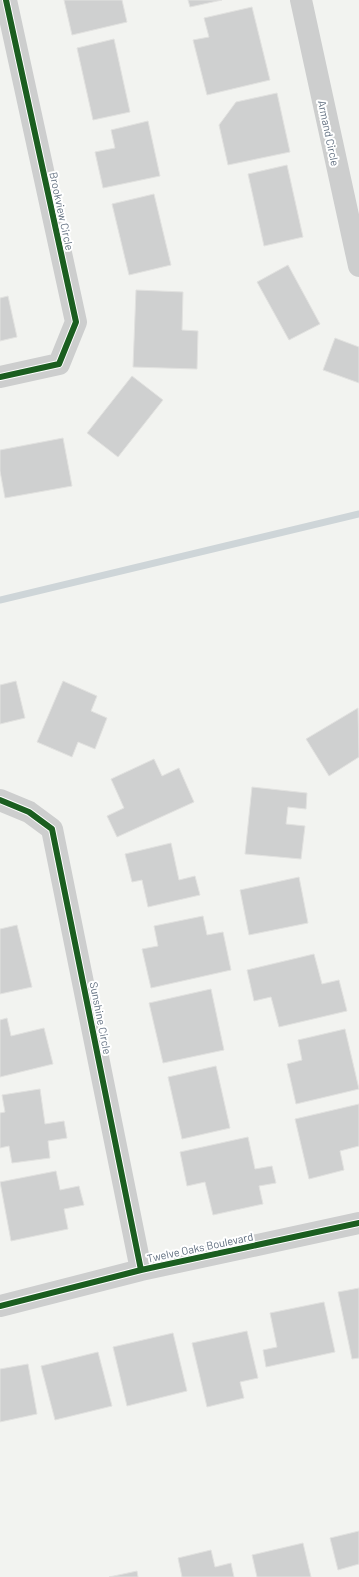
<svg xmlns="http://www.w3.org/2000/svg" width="359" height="1577" font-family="Barlow,sans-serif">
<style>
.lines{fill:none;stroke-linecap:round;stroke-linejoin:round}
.stream{stroke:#ced5d8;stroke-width:7}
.building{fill:#cfd0d0;stroke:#e2e2e0}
.minor{stroke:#cdcece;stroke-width:22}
.cycleway-casing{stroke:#fff;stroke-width:8}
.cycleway{stroke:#1b5e20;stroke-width:6}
.labels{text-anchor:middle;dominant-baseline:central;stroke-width:4;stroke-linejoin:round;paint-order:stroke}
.street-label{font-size:11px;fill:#627081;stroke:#fff}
</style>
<rect width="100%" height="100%" fill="#f2f3f0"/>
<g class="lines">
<path class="stream" d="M0,600L359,514"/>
</g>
<path class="building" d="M64,0H122L127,22L72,35Z
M188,0H222L190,7Z
M252,7L270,80L207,95L193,40L209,37L204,18Z
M114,39L130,112L93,120L77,48Z
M277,93L290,152L228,165L219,125L236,102Z
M148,121L160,176L103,188L95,152L115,148L111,130Z
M287,165L303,237L264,246L248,174Z
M154,194L171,265L129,275L112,204Z
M288,265L320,324L289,340L257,282Z
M136,290L183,292L182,330L198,331L197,369L133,367Z
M8,296L17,337L0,341V298Z
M335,338L359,347V383L323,370Z
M132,376L163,400L118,457L87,433Z
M63,438L72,486L5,498L0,471V450Z
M16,681L25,718L0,724V685Z
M63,681L97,696L91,711L107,718L95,749L78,742L72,757L37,742Z
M358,708L359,757L329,776L306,739Z
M154,759L162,776L179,768L194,802L117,837L107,816L124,808L111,779Z
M252,787L307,793L306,809L288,807L286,824L305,826L301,859L245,854Z
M171,843L179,880L195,876L200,895L148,907L142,880L132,882L125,854Z
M299,877L308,923L249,935L240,890Z
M203,916L207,935L223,932L231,970L151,988L142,949L158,946L154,926Z
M17,925L32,987L0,994V929Z
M314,954L322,984L339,980L347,1011L279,1027L271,997L254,1001L247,970Z
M211,989L224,1050L163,1063L149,1003Z
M7,1018L11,1036L44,1028L53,1064L0,1077V1020Z
M345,1029L359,1089L296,1104L287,1064L302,1060L298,1040Z
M216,1066L230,1128L182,1139L168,1077Z
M40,1089L45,1124L64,1121L67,1138L48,1141L50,1158L12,1163L9,1146L0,1148V1113L5,1112L2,1095Z
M359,1104V1146L340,1151L344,1170L309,1179L295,1119Z
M248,1137L255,1169L272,1166L276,1183L259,1186L263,1204L213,1215L205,1182L187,1186L180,1152Z
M56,1171L60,1190L79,1186L84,1205L64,1209L68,1229L11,1241L0,1182Z
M359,1288V1358L352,1359L338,1292Z
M324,1302L335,1352L266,1367L263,1350L277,1347L270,1313Z
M247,1331L258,1378L240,1382L244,1398L207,1407L192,1343Z
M173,1333L187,1391L127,1406L113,1347Z
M98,1352L112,1406L55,1420L41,1366Z
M28,1364L37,1414L0,1422V1369Z
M359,1531V1564L338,1570L330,1538Z
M303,1543L311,1577H257L252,1555Z
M211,1550L215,1567L231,1563L234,1577H182L178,1558Z
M137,1571L138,1577H109Z"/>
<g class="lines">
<path class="minor" d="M301,0L359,266
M0,377L59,364L76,322L6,0
M0,800L29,812L52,829L141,1270
M0,1306L141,1270L359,1223"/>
<g class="cycleway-casing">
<path id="cycleway" d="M0,377L59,364L76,322L6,0
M0,800L29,812L52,829L141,1270
M0,1306L141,1270L359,1223"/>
</g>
<use href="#cycleway" class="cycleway"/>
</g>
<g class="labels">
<g class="street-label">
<text transform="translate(329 133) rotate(78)">Armand Circle</text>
<text transform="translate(62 211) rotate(78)">Brookview Circle</text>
<text transform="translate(101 1018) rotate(79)">Sunshine Circle</text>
<text transform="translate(200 1247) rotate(-12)">Twelve Oaks Boulevard</text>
</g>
</g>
</svg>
